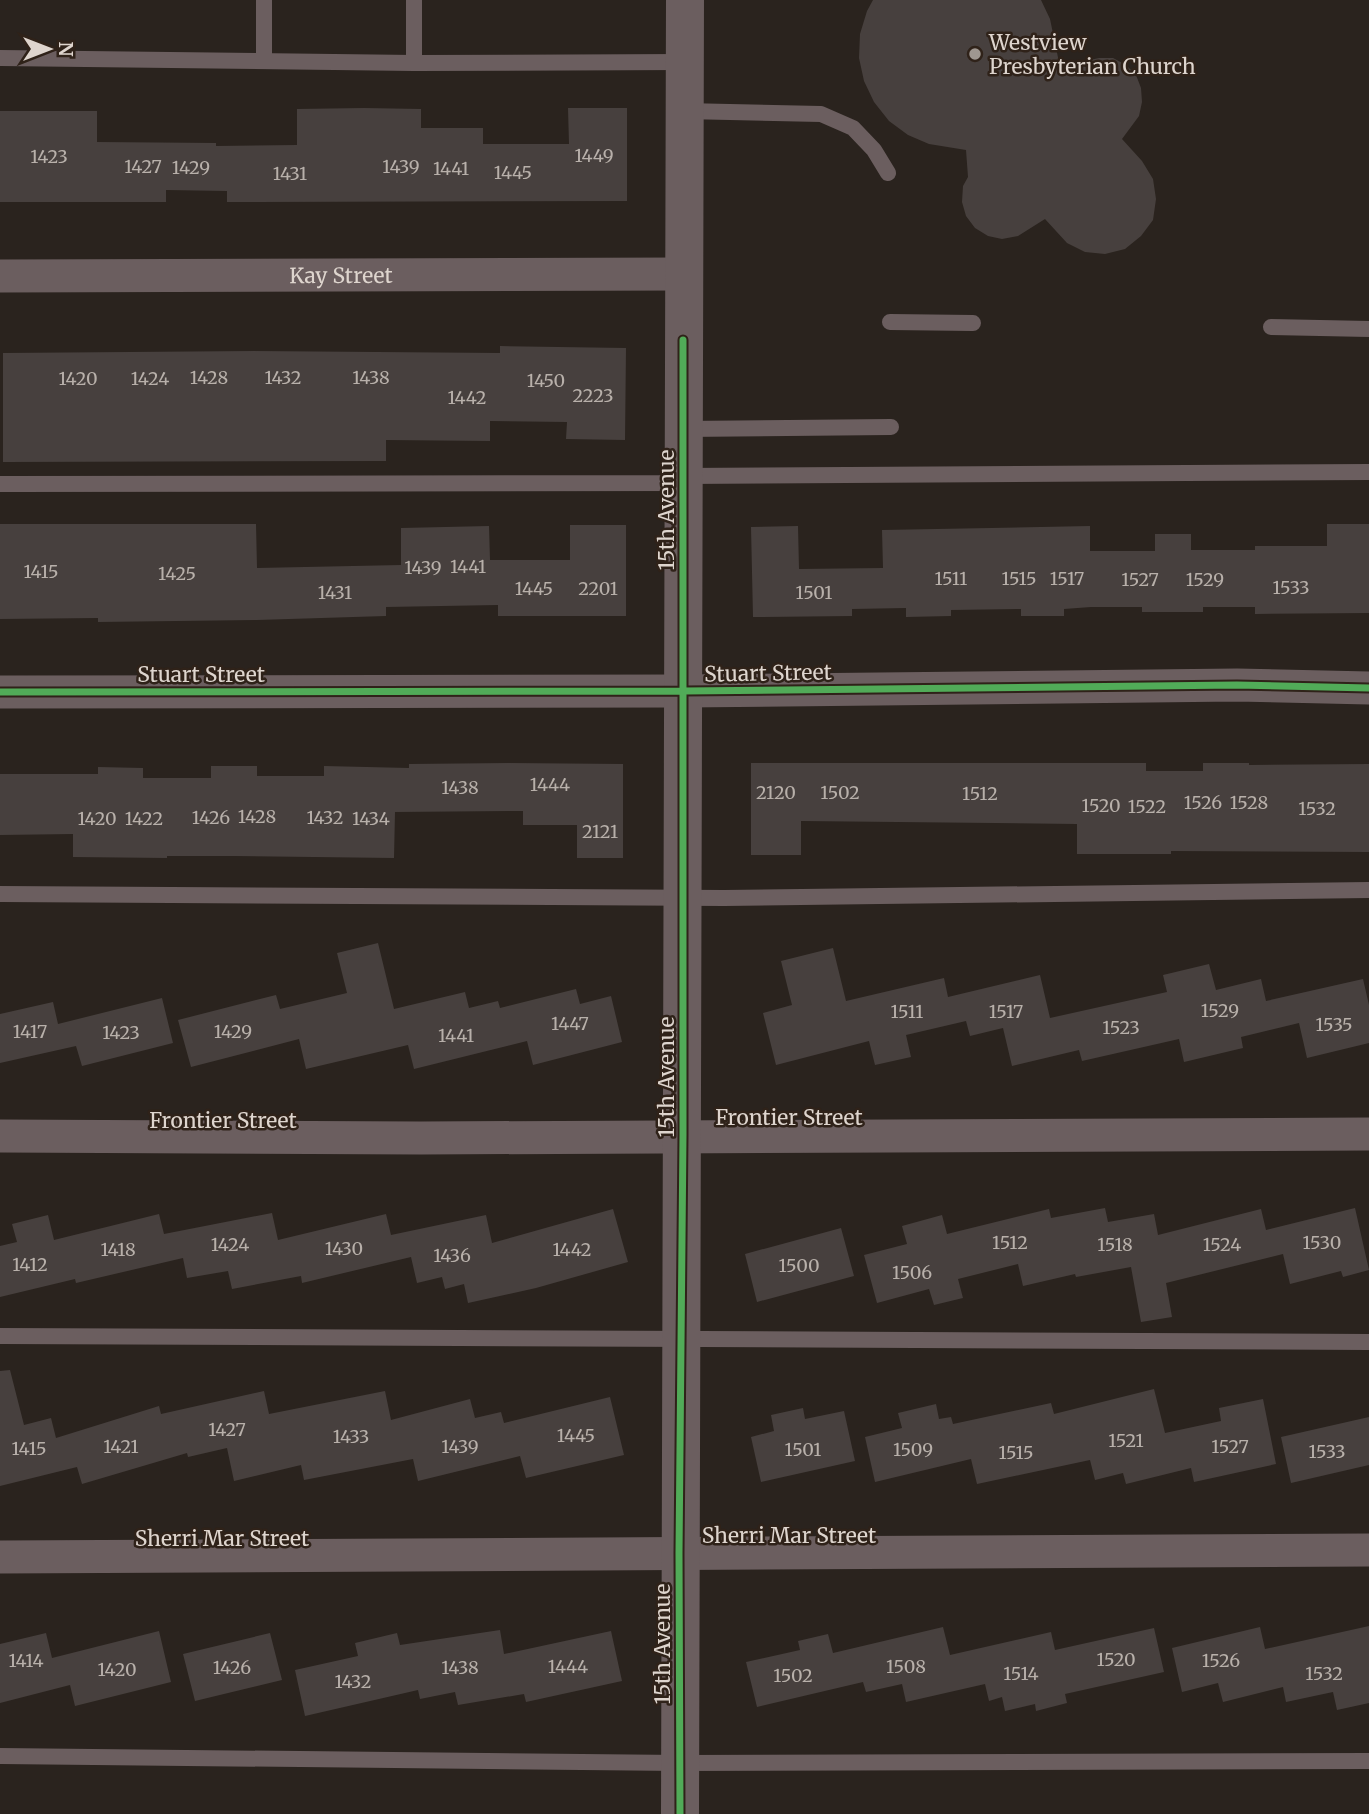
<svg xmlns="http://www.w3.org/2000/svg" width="1369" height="1814" font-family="Merriweather,serif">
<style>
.building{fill:#47403e}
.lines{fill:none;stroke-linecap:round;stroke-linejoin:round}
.service{stroke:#6b5e5f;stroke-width:16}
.minor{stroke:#6b5e5f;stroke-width:33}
.tertiary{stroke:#6b5e5f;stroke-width:38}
.cycleway-casing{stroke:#2f2219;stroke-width:11}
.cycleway{stroke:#51ab58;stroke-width:7}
.poi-dot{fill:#9f9790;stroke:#2f2219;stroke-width:2.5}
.labels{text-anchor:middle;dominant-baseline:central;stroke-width:5;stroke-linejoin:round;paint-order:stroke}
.number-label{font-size:18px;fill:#b8b0aa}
.poi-label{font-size:21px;fill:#ded5ce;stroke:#2f2219;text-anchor:start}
.street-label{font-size:21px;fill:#ded5ce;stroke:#2f2219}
</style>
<rect width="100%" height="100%" fill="#2a231e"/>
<path class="building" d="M873,0H1041L1050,19L1060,67L1099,58H1113L1126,65L1136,75L1141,88L1142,102L1139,116L1122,139L1142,161L1153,179L1156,199L1153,220L1141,236L1125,249L1105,254L1085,252L1067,243L1045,219L1018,236L1002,239L988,236L975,228L966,216L962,202L963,186L968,177L966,150L929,144L908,135L889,121L874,102L864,81L859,58L860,34L867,11Z
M364,108L421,109V128H483V144H569L568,108H627V201L227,202V191L166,190V202H0V111H97V142L216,143V146L297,145V109Z
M500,346L626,348L625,440L566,439L567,422L490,421V441L386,440V461L3,462V353L253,351L500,353Z
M0,524H256L257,568L401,565V528L489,526L490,560H570V525H626V616H498V605L386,607V616L257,620L98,622V618L0,619Z
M1327,524H1369V613L1255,614V607H1203V612H1142V607H1091L1064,609V616H1021V609L951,610V616L906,617V608L852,609V616L753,617L751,527L798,526L799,569L883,568L882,530L1090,526V551H1155V534H1191V550H1255V546H1327Z
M509,763L623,764V858H577V825H523V811L395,812L394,858L234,856H167V858L73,857V834L0,835V774H98V767L143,768V778H211V766H257V776H324V766L409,768V764Z
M751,763H1146V771H1203V763H1249V765L1369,764V852L1171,851V854H1077V824L801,821V855H751Z
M378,943L394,1009L465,992L469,1008L498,1001L500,1008L576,989L580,1004L611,996L622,1042L533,1065L527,1041L414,1069L408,1045L306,1069L299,1039L191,1067L178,1020L276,995L280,1009L347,993L337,953Z
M833,948L846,1001L944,978L948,997L1040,975L1050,1018L1167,992L1163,975L1209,964L1216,990L1261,979L1266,1001L1363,979L1369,1005V1043L1307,1058L1299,1023L1241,1037L1243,1048L1184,1062L1179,1039L1082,1061L1079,1050L1012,1066L1003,1028L970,1036L966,1021L906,1035L911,1057L875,1065L869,1041L776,1065L763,1013L792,1005L781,961Z
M162,998L173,1043L82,1066L76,1046L0,1063V1014L53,1002L58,1024Z
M1105,1208L1108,1222L1154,1214L1158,1235L1261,1209L1266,1230L1355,1208L1369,1270L1343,1277L1341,1271L1290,1284L1283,1254L1166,1283L1172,1317L1141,1322L1131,1267L1076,1277L1075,1274L1023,1286L1018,1264L958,1279L963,1298L934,1305L929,1289L877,1303L864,1255L907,1244L902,1226L942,1215L947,1234L1049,1209L1051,1218Z
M613,1209L628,1262L536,1288L468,1303L464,1284L445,1289L442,1277L417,1283L411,1257L302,1283L301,1276L232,1289L228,1271L187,1278L183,1258L76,1283L75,1279L0,1297V1246L17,1242L12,1224L48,1215L54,1240L159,1214L164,1234L272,1213L278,1240L386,1214L391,1235L486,1215L492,1243Z
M841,1228L854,1276L757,1302L745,1254Z
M10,1370L24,1425L51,1418L56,1438L159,1406L161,1414L264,1391L269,1414L385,1391L391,1420L470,1399L475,1418L501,1412L504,1423L610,1397L624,1455L526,1478L520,1456L418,1481L413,1459L304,1480L301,1465L234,1481L227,1448L188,1457L187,1453L82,1484L77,1467L0,1486V1371Z
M1154,1389L1165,1433L1221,1421L1219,1408L1263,1399L1276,1464L1194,1482L1191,1468L1126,1484L1123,1473L1095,1480L1090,1460L977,1484L971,1459L875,1482L865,1437L902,1428L898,1413L936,1404L939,1419L951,1417L953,1424L1051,1403L1054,1414Z
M803,1408L805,1419L844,1411L855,1461L761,1482L751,1437L774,1431L771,1415Z
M1369,1417V1465L1291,1483L1281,1437Z
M1369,1626V1703L1337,1710L1333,1692L1286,1702L1283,1687L1223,1702L1218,1683L1182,1692L1172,1648L1260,1627L1265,1649Z
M943,1627L950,1655L1051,1632L1055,1650L1154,1628L1164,1672L1065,1694L1067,1703L1036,1711L1035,1704L1005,1711L1002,1697L989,1701L985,1684L906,1702L902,1684L866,1692L863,1682L757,1707L746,1662L800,1650L798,1641L828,1634L833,1653Z
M500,1630L504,1654L611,1631L622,1681L526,1702L524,1694L458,1705L455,1692L420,1699L418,1690L305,1716L295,1670L358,1656L355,1643L397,1633L400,1645Z
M159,1631L171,1682L75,1706L70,1685L0,1703V1644L46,1633L52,1658Z
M270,1633L282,1680L195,1701L183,1654Z"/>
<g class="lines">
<path class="service" d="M414,0V63
M0,58L414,63L684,62
M264,60V0
M684,111L821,114L853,128L874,150L888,173
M890,322L973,323
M1271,327L1369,329
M683,429L891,427
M683,476L1369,472
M0,484L683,483
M0,894L724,898L1369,890
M0,1336L1369,1342
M0,1756L680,1763L1369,1761"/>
<g class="minor">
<path id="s1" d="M0,276L683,274"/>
<path d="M0,692L684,691L1237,685L1369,688"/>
<path d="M0,1136L421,1138L1369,1134"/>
<path d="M0,1557L1369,1550"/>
</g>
<path class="tertiary" d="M680,1814L685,0"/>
<g class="cycleway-casing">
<path id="cycleway" d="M0,692L684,691L1237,685L1369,688
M680,1814L679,1553L683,1135V340"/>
</g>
<use href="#cycleway" class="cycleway"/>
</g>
<circle class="poi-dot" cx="975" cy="54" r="7"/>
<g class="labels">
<g class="number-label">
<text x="594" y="155">1449</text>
<text x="49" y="156">1423</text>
<text x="143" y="166">1427</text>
<text x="401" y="166">1439</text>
<text x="191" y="167">1429</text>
<text x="451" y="168">1441</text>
<text x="513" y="172">1445</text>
<text x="290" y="173">1431</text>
<text x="209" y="377">1428</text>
<text x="283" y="377">1432</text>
<text x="371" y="377">1438</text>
<text x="78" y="378">1420</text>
<text x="150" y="378">1424</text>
<text x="546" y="380">1450</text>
<text x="593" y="395">2223</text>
<text x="467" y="397">1442</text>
<text x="468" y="566">1441</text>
<text x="423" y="567">1439</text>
<text x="41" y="571">1415</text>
<text x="177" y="573">1425</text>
<text x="951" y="578">1511</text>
<text x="1019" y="578">1515</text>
<text x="1067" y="578">1517</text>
<text x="1140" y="579">1527</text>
<text x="1205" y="579">1529</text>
<text x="1291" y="587">1533</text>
<text x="534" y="588">1445</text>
<text x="598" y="588">2201</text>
<text x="335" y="592">1431</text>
<text x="814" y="592">1501</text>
<text x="550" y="784">1444</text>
<text x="460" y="787">1438</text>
<text x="776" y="792">2120</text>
<text x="840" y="792">1502</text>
<text x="980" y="793">1512</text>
<text x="1203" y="802">1526</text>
<text x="1249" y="802">1528</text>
<text x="1101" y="805">1520</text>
<text x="1147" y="806">1522</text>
<text x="1317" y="808">1532</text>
<text x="257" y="816">1428</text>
<text x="211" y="817">1426</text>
<text x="325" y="817">1432</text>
<text x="97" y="818">1420</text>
<text x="144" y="818">1422</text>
<text x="371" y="818">1434</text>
<text x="600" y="831">2121</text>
<text x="1220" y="1010">1529</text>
<text x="907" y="1011">1511</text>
<text x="1006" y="1011">1517</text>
<text x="570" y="1023">1447</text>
<text x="1334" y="1024">1535</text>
<text x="1121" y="1027">1523</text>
<text x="30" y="1031">1417</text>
<text x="233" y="1031">1429</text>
<text x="121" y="1032">1423</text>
<text x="456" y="1035">1441</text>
<text x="1010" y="1242">1512</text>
<text x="1322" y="1242">1530</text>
<text x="230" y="1244">1424</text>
<text x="1115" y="1244">1518</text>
<text x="1222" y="1244">1524</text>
<text x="344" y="1248">1430</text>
<text x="118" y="1249">1418</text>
<text x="572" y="1249">1442</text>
<text x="452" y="1255">1436</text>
<text x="30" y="1264">1412</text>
<text x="799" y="1265">1500</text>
<text x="912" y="1272">1506</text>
<text x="227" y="1429">1427</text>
<text x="576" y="1435">1445</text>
<text x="351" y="1436">1433</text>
<text x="1126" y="1440">1521</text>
<text x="121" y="1446">1421</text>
<text x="460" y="1446">1439</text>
<text x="1230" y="1446">1527</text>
<text x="29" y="1448">1415</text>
<text x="803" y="1449">1501</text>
<text x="913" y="1449">1509</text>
<text x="1327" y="1451">1533</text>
<text x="1016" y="1452">1515</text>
<text x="1116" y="1659">1520</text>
<text x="26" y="1660">1414</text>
<text x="1221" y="1660">1526</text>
<text x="568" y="1666">1444</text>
<text x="906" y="1666">1508</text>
<text x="232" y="1667">1426</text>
<text x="460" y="1667">1438</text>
<text x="117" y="1669">1420</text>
<text x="1021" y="1673">1514</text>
<text x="1324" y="1673">1532</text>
<text x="793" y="1675">1502</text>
<text x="353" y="1681">1432</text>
</g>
<g class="poi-label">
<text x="989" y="42">Westview<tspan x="989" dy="24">Presbyterian Church</tspan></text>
</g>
<g class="street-label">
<text stroke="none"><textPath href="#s1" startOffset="341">Kay Street</textPath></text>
<text transform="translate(666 510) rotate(-90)">15th Avenue</text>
<text transform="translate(768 673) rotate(-1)">Stuart Street</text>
<text x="201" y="674">Stuart Street</text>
<text transform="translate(666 1077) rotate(-90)">15th Avenue</text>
<text x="789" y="1117">Frontier Street</text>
<text x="223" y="1120">Frontier Street</text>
<text x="789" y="1535">Sherri Mar Street</text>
<text x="222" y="1538">Sherri Mar Street</text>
<text transform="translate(662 1644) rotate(-90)">15th Avenue</text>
</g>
</g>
<g transform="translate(49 49) rotate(90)" stroke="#2f2219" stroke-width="5" paint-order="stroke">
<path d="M0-5L12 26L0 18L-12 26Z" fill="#ded5ce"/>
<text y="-10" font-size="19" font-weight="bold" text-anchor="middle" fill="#ded5ce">N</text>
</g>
</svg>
